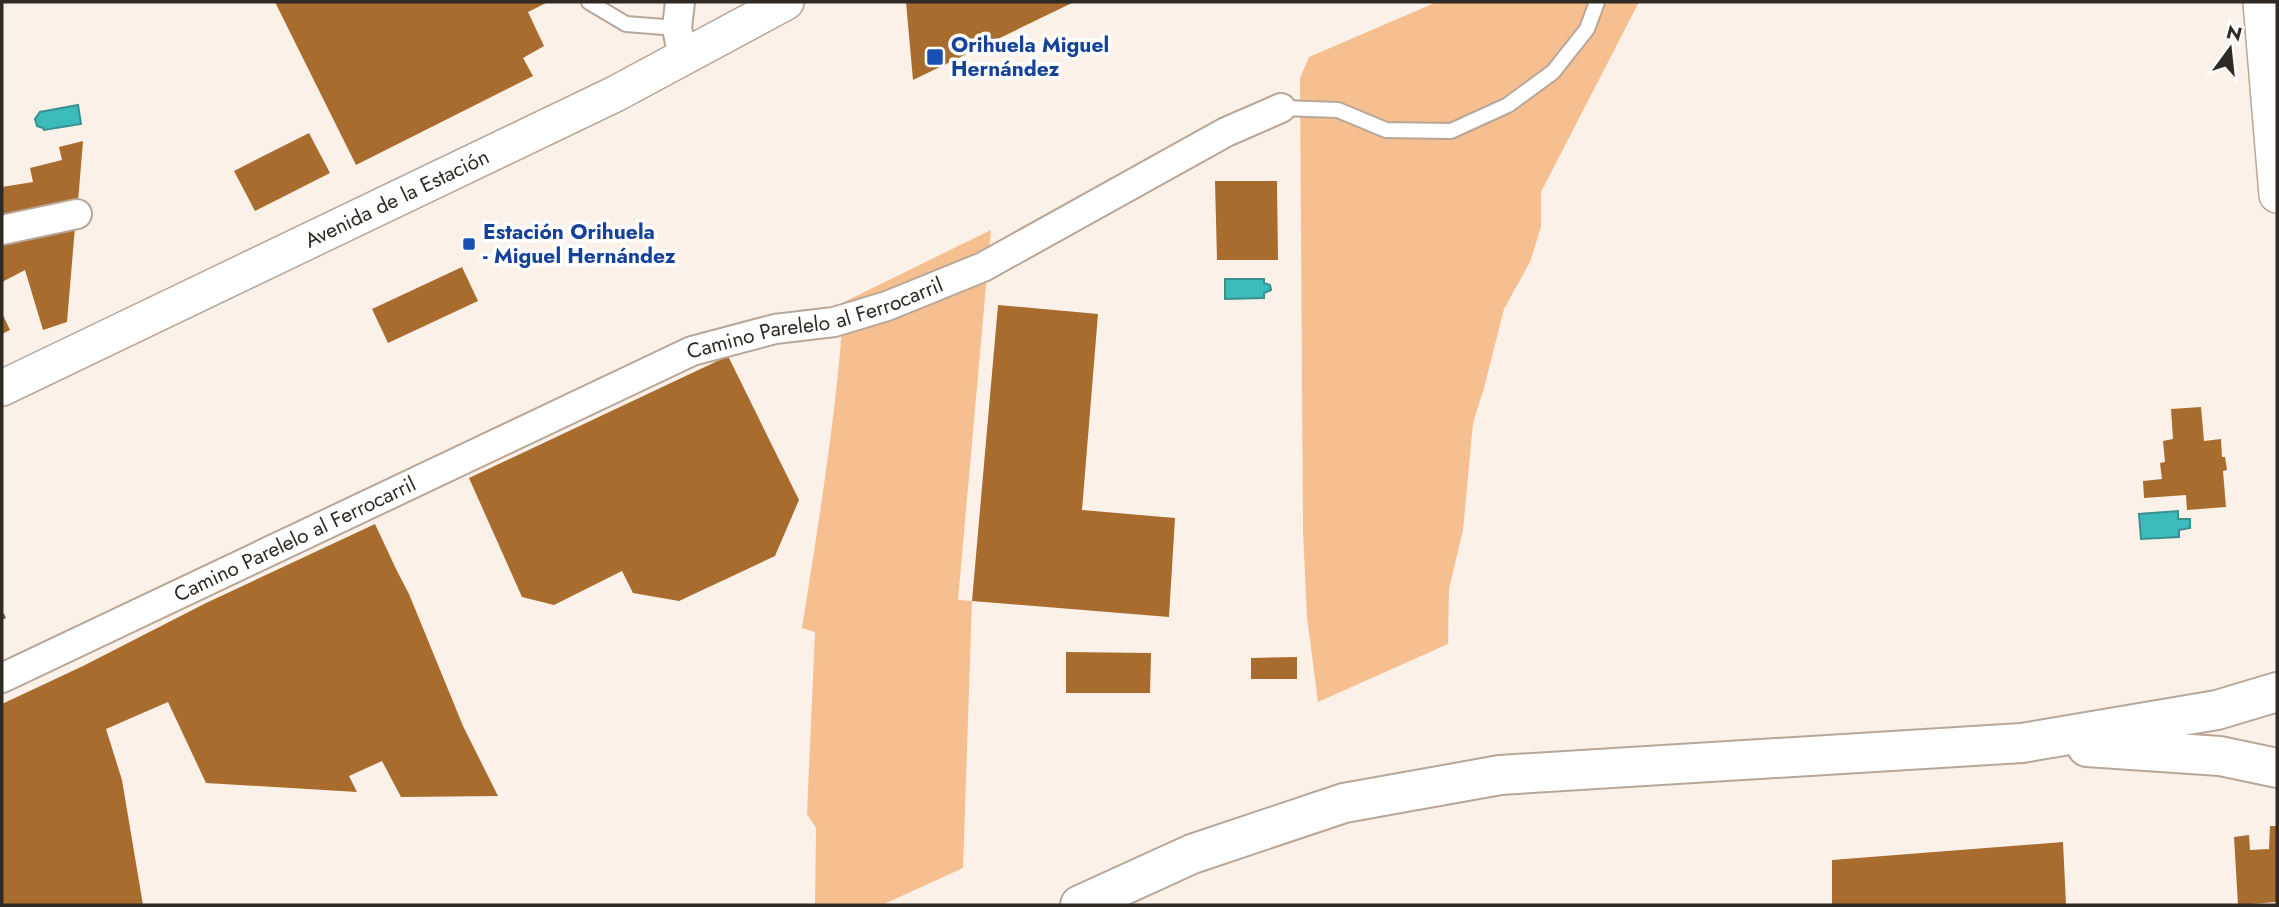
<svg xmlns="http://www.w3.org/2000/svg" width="2279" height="907" font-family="Jost,sans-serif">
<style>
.green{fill:#f5bf8f}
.water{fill:#3cbbbd;stroke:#38908f;stroke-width:2}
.building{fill:#a86c2e}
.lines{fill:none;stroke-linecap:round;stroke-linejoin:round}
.service-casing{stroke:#b8a798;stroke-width:18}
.minor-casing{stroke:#b8a798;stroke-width:32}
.tertiary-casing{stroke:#b8a798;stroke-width:38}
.secondary-casing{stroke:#b8a798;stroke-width:42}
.service{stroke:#fff;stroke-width:14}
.minor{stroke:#fff;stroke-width:28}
.tertiary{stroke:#fff;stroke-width:35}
.secondary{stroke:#fff;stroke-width:38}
.rail{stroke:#69625b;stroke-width:5;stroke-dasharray:9 9;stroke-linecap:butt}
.transit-dot{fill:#1a4fb4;stroke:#fff;stroke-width:2.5}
.labels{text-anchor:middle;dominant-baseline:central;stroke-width:7;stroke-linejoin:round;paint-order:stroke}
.transit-label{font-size:21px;font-weight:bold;fill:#164399;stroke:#fff;text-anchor:start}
.street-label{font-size:21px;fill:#302a24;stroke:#fff}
</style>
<rect width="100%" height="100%" fill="#fcf1e8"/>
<path class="green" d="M1437,2H1639L1541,192V227L1530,262L1504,309L1484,388L1473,423L1463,530L1449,589L1448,644L1318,702L1307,617L1303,531L1300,78L1309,57Z
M991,230L958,600L972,601L963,868L882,905H815L816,828L807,814L815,632L802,628C819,520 837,412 844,302Z"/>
<path class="water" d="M78,105L81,124L44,130L43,128L37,126L35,119L40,112Z
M1225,279H1264V283L1270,285L1271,290L1264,293V298L1225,299Z
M2178,511V519H2190V528L2179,530V537L2141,539L2139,514Z"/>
<path class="building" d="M275,2H548L528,12L544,46L523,58L533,76L356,165Z
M906,2H1074L913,80Z
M309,133L330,173L255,211L234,171Z
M83,141L78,202L2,217V187L33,182L30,168L62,160L59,147Z
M1215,181H1277L1278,260H1217Z
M75,227L67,322L43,330L25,270L2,282V244Z
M462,267L478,301L388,343L372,309Z
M998,305L1098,314L1082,510L1175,518L1169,617L972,601Z
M2,313L10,330L2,334Z
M728,356L799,500L775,556L679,601L633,593L622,571L554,605L522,597L469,478Z
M2201,407L2204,441L2221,439L2222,457H2225L2227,470L2223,471L2226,507L2187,510L2186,495L2144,498L2143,481L2162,479L2160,463L2165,462L2163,441L2173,439L2171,409Z
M375,524L397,571L409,594L463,726L498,796L401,797L382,761L349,776L357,792L206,783L168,702L106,729L122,780L143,905H2V704L83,666L206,603Z
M1066,652L1151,653L1150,693H1066Z
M1297,657V679H1251V658Z
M2270,826H2277V902L2238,905L2234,837L2249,835L2250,850L2269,849Z
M2063,842L2066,905H1832V860Z"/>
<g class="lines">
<g class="service-casing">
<path id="service" d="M589,2L626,24L677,28
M1281,108L1338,110L1386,130L1451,131L1508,105L1553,72L1587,29L1597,2"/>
</g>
<g class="minor-casing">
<g id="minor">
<path d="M680,2L677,28L683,58"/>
<path d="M2,230L77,214"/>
<path id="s1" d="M2,678L692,351L775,329L834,322L887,306L983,267L1226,132L1281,108"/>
</g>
</g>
<g class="tertiary-casing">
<g id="tertiary">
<path d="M2261,2L2277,195"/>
<path id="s2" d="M2,388L615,94L786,2"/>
</g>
</g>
<g class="secondary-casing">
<path id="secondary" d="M2087,747L2220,756L2277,768
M1080,905L1192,854L1344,803L1500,775L2022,743L2217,710L2277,692"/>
</g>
<use href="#service" class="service"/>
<use href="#minor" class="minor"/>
<use href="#tertiary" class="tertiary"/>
<use href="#secondary" class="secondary"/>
<path class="rail" d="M2,617L5,616"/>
</g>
<g class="transit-dot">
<rect x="926" y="48" width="18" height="18" rx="3.5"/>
<rect x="462" y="237" width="14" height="14" rx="3.5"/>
</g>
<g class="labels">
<g class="transit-label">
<text x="951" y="45">Orihuela Miguel<tspan x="951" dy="24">Hernández</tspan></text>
<text x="483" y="232">Estación Orihuela<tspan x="483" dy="24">- Miguel Hernández</tspan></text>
</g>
<g class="street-label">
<text stroke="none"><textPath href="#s2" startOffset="438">Avenida de la Estación</textPath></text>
<text stroke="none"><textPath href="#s1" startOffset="891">Camino Parelelo al Ferrocarril</textPath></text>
<text stroke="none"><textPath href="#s1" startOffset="324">Camino Parelelo al Ferrocarril</textPath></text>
</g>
</g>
<rect width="2279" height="907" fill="none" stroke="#302a24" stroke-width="7"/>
<g transform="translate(2230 49) rotate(15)" stroke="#ffffff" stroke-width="5" paint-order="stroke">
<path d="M0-5L12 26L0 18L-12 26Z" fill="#302a24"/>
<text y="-10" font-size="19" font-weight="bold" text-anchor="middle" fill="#302a24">N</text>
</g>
</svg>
